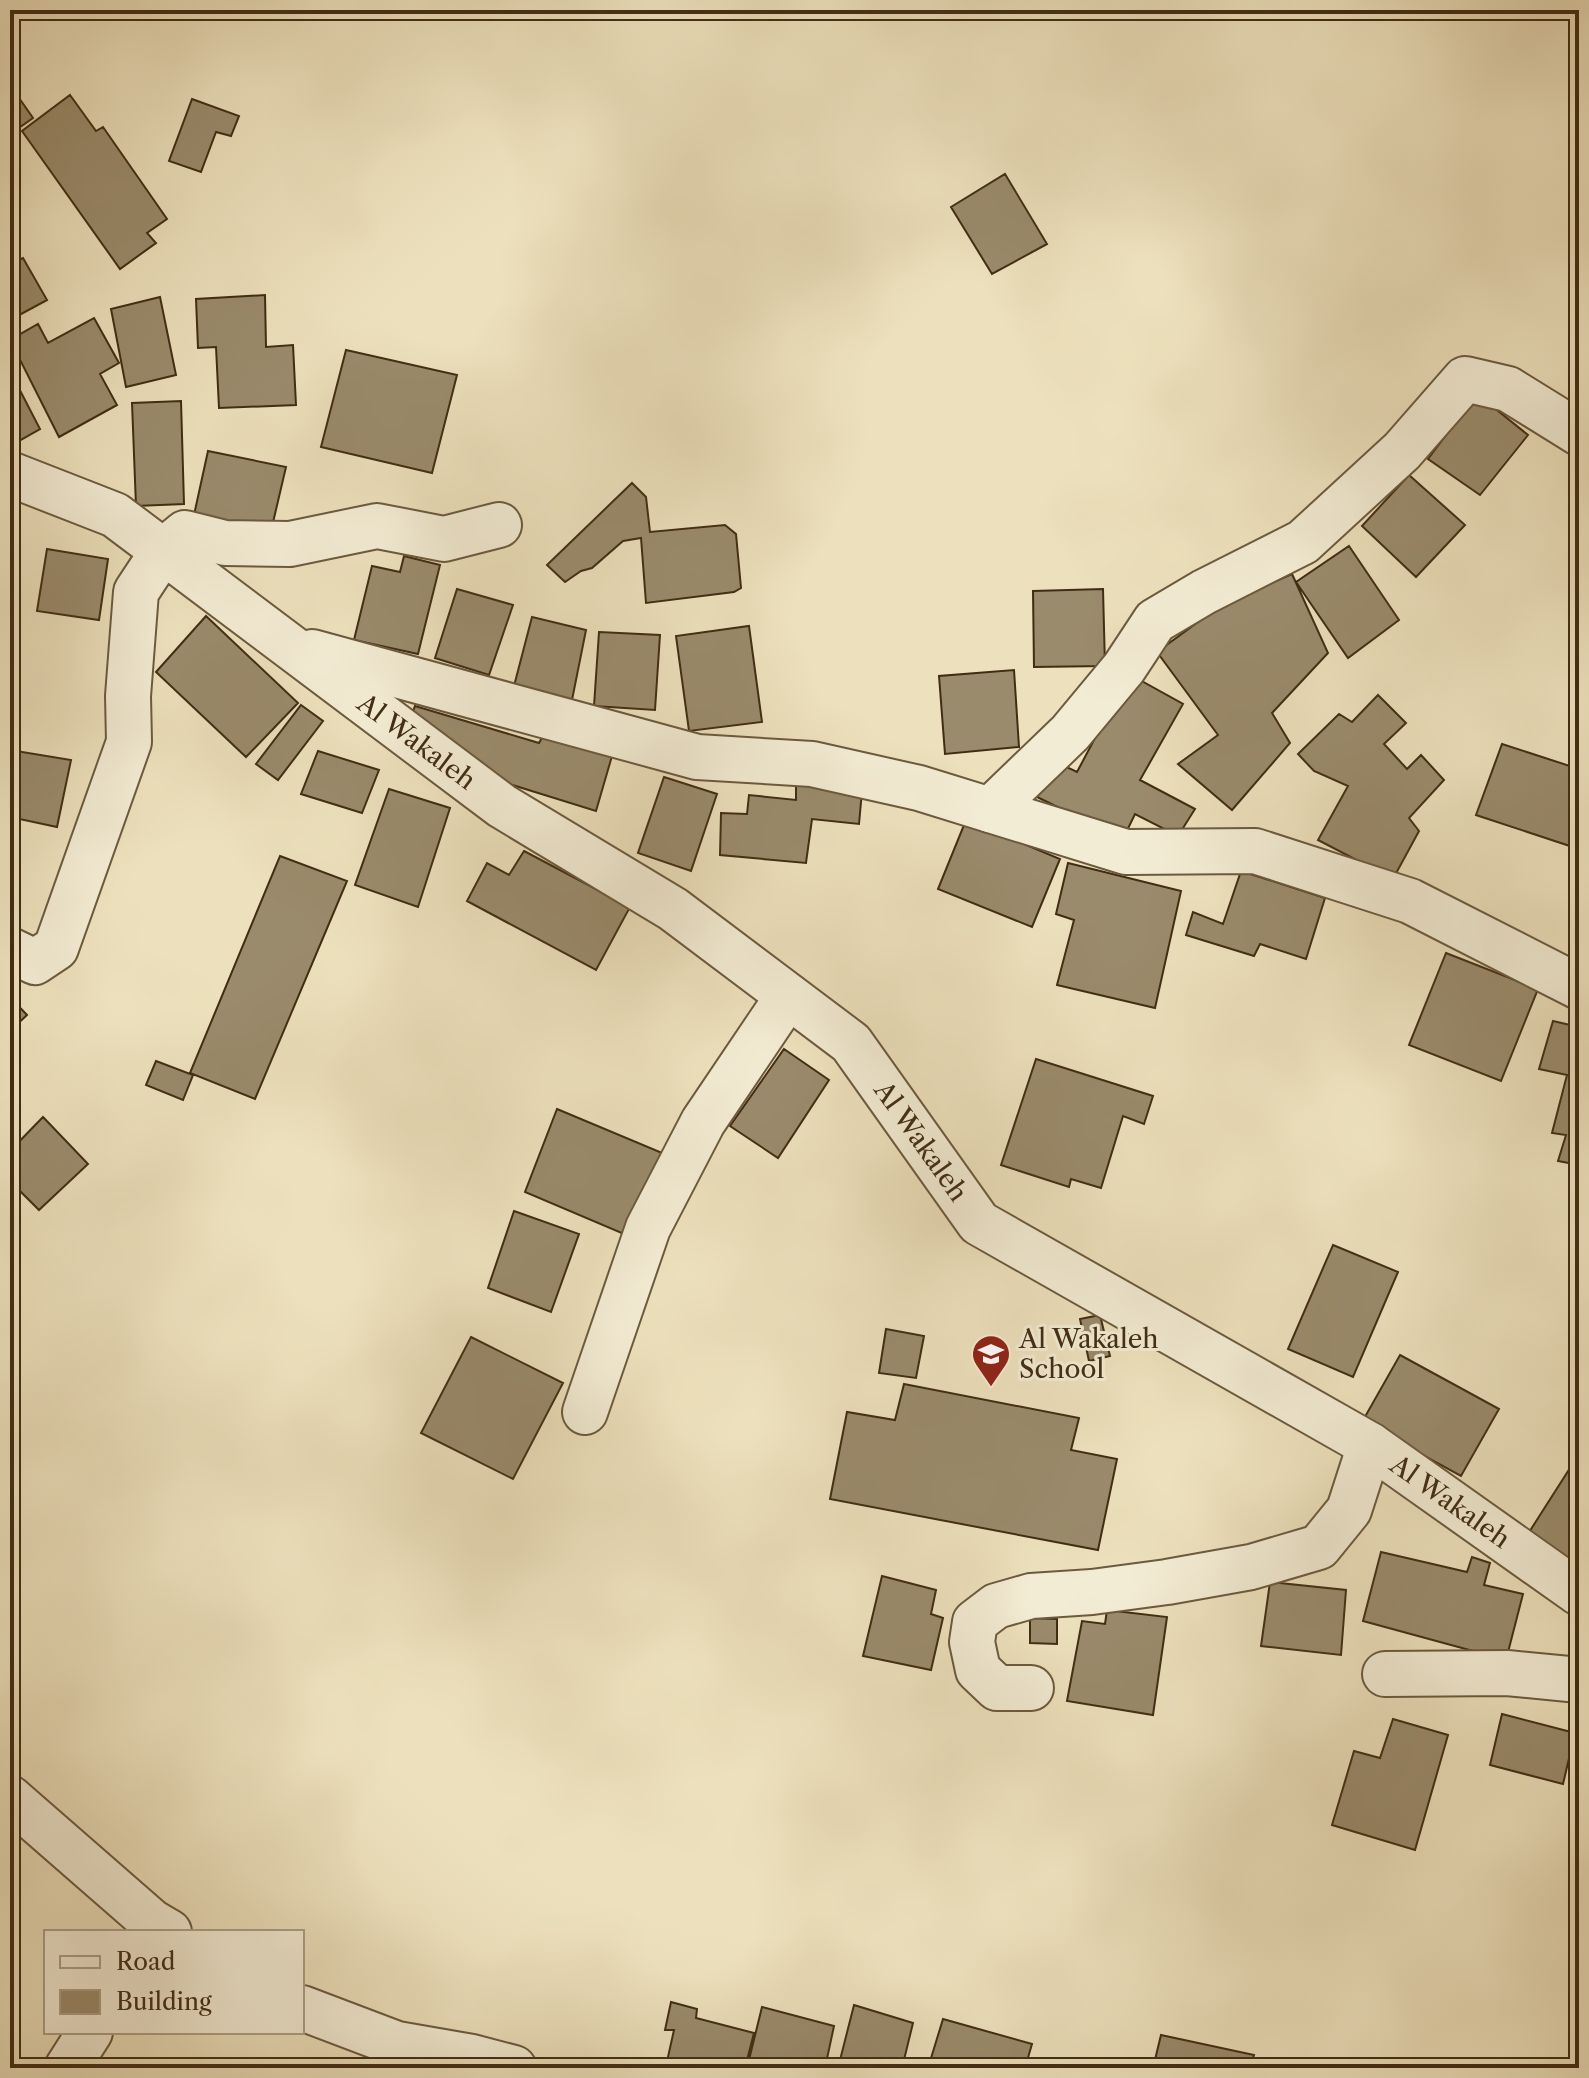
<svg xmlns="http://www.w3.org/2000/svg" width="1589" height="2078" font-family="'Libre Caslon Text',serif">
<style>
.building{fill:#9a8b6c;stroke:#412d14;stroke-width:2}
.lines{fill:none;stroke-linecap:round;stroke-linejoin:round}
.minor-casing{stroke:#6c5a3e;stroke-width:48}
.minor{stroke:#f3ecd4;stroke-width:44}
.labels{text-anchor:middle;dominant-baseline:central;stroke-width:6;stroke-linejoin:round;paint-order:stroke}
.street-label{font-size:26px;fill:#412d14;stroke:#f3ecd4}
.poi-label{font-size:26px;fill:#412d14;stroke:#f3ecd4;text-anchor:start}
</style>
<rect width="100%" height="100%" fill="#ede1bd"/>
<filter id="stains"><feTurbulence type="fractalNoise" baseFrequency=".0025" numOctaves="4"/><feColorMatrix values="0 0 0 0 .2 0 0 0 0 .09 0 0 0 0 .02 0 0 0 .5 -.17"/></filter>
<radialGradient id="worn" r=".72"><stop offset=".6" stop-color="#630" stop-opacity="0"/><stop offset="1" stop-color="#630" stop-opacity=".3"/></radialGradient>
<path class="building" d="M10,85L33,118L10,134Z
M70,95L96,131L103,127L167,219L147,233L156,243L120,269L22,131Z
M192,99L239,116L231,136L216,132L201,172L169,161Z
M1005,174L1047,244L992,274L951,207Z
M23,258L47,300L10,320V264Z
M265,295L266,347L293,345L296,405L219,408L216,347L198,348L196,299Z
M160,297L176,375L126,387L111,309Z
M94,318L119,363L100,374L117,405L59,437L10,340L38,324L48,343Z
M346,350L457,375L432,473L321,447Z
M10,371L40,429L10,446Z
M1477,394L1528,435L1480,495L1428,459Z
M181,401L184,504L136,506L132,403Z
M208,451L286,467L271,531L194,515Z
M1409,475L1465,525L1416,577L1362,526Z
M632,483L646,497L650,532L725,525L736,534L741,588L734,592L646,603L641,538L623,541L592,568L581,571L565,582L547,565Z
M1349,546L1399,620L1348,658L1296,582Z
M47,549L108,559L99,620L37,611Z
M404,556L440,565L418,654L354,640L372,566L400,572Z
M1292,574L1328,653L1272,713L1290,743L1232,810L1178,764L1218,735L1157,652L1220,606Z
M457,589L513,605L489,675L435,658Z
M1103,589L1105,666L1034,667L1033,591Z
M206,616L298,703L246,757L156,672Z
M532,617L586,630L572,700L514,686Z
M749,626L762,722L689,731L676,636Z
M599,632L660,635L655,710L594,706Z
M1014,670L1019,747L945,754L939,676Z
M1129,674L1183,704L1140,780L1195,809L1178,836L1135,814L1123,839L1037,797L1056,762L1077,772Z
M1378,695L1406,723L1384,744L1407,769L1421,755L1444,780L1409,818L1419,831L1393,879L1318,840L1348,786L1314,771L1298,754L1339,714L1352,722Z
M301,705L323,721L278,780L256,764Z
M415,706L539,743L544,734L612,756L596,811L474,773L480,761L435,748L409,722Z
M1502,744L1579,769V849L1476,815Z
M10,750L71,760L57,827L10,817Z
M318,751L379,770L362,813L301,794Z
M664,777L717,794L691,871L638,853Z
M796,784L862,791L859,824L812,819L806,863L720,855L721,813L747,814L749,795L796,800Z
M389,789L450,808L418,907L355,885Z
M966,820L1060,859L1032,927L938,889Z
M524,851L630,907L596,970L467,901L487,863L509,875Z
M280,856L347,881L255,1099L190,1073Z
M1068,863L1181,891L1155,1008L1057,985L1074,920L1056,914Z
M1241,871L1325,898L1306,959L1260,944L1254,956L1186,935L1193,912L1223,924Z
M1446,953L1538,989L1501,1081L1409,1045Z
M10,997L27,1015L10,1031Z
M1553,1021L1579,1027V1165L1558,1161L1566,1135L1552,1133L1567,1075L1539,1069Z
M784,1049L829,1080L778,1158L730,1126Z
M1036,1059L1153,1096L1144,1124L1123,1116L1101,1188L1071,1179L1069,1187L1001,1165Z
M156,1061L193,1075L183,1100L146,1085Z
M557,1109L667,1155L631,1237L525,1192Z
M43,1117L88,1164L39,1210L10,1181V1151Z
M514,1211L579,1234L551,1312L488,1288Z
M1333,1245L1398,1272L1353,1377L1288,1349Z
M1100,1315L1110,1356L1089,1361L1080,1319Z
M886,1329L924,1336L916,1378L879,1373Z
M471,1337L563,1383L513,1479L421,1433Z
M1400,1355L1499,1409L1461,1476L1362,1422Z
M904,1384L1079,1418L1071,1450L1117,1459L1098,1550L830,1499L847,1412L895,1420Z
M1579,1454V1571L1526,1537Z
M1381,1552L1467,1572L1472,1557L1490,1563L1484,1585L1523,1594L1506,1660L1363,1621Z
M882,1576L936,1590L931,1614L943,1618L931,1670L863,1656Z
M1270,1582L1346,1590L1341,1655L1261,1646Z
M1107,1610L1167,1617L1153,1715L1067,1701L1082,1621L1105,1624Z
M1030,1618L1057,1619V1644L1030,1643Z
M1502,1714L1575,1733L1563,1784L1490,1765Z
M1393,1719L1448,1735L1415,1850L1332,1825L1354,1751L1380,1758Z
M671,2002L697,2009L696,2018L754,2033L745,2068H674L666,2066L674,2030H665Z
M854,2005L913,2023L902,2068H838Z
M762,2007L834,2026L825,2068H747Z
M943,2019L1032,2044L1025,2068H928Z
M1161,2035L1254,2055L1250,2068H1153Z"/>
<g class="lines">
<g class="minor-casing">
<g id="minor">
<path id="s1" d="M10,474L115,515L502,806L673,909L851,1043L979,1223L1370,1445L1579,1593"/>
<path d="M312,652L697,757L812,764L919,788L1126,852L1255,851L1410,901L1579,987"/>
<path d="M990,810L1070,733L1124,668L1155,621L1204,592L1303,542L1402,451L1465,379L1508,389L1579,433"/>
<path d="M10,950L35,962L56,948L129,742L128,696L136,592L163,551L185,533L225,543L290,544L377,526L444,539L499,525"/>
<path d="M585,1412L648,1228L703,1122L788,996"/>
<path d="M1385,1674L1507,1673L1579,1680"/>
<path d="M1031,1688H997L978,1670L972,1642L975,1622L996,1606L1031,1596L1092,1592L1167,1582L1251,1567L1319,1547L1349,1510L1370,1445"/>
<path d="M10,1798L152,1922L169,1932"/>
<path d="M302,2008L397,2044L472,2057L514,2068"/>
<path d="M67,2068L90,2032"/>
</g>
</g>
<use href="#minor" class="minor"/>
</g>
<defs>
<g id="school-pin" transform="scale(2)"><path d="M0 17L-7.5 6A9.5 9.5 0 1 1 7.5 6Z" fill="#8f2418" stroke="#f3ecd4"/><path d="M0-5L7-2L0 1L-7-2ZM-4 1L0 2.5L4 1V4Q0 6-4 4Z" fill="#fff"/></g>
</defs>
<g fill-rule="evenodd">
<use href="#school-pin" x="991" y="1354"/>
</g>
<g class="labels">
<g class="street-label">
<text stroke="none"><textPath href="#s1" startOffset="490">Al Wakaleh</textPath></text>
<text stroke="none"><textPath href="#s1" startOffset="1140">Al Wakaleh</textPath></text>
<text stroke="none"><textPath href="#s1" startOffset="1788">Al Wakaleh</textPath></text>
</g>
<g class="poi-label">
<text x="1019" y="1339">Al Wakaleh<tspan x="1019" dy="30">School</tspan></text>
</g>
</g>
<rect width="1589" height="2078" fill="none" stroke="#ede1bd" stroke-width="40"/>
<rect x="12" y="12" width="1565" height="2054" fill="none" stroke="#412d14" stroke-width="4"/>
<rect x="20" y="20" width="1549" height="2038" fill="none" stroke="#412d14" stroke-width="2"/>
<rect x="44" y="1930" width="260" height="104" fill="#f3ecd4" stroke="#aca087" stroke-width="2"/>
<rect x="60" y="1956" width="40" height="12" fill="#f3ecd4" stroke="#aca087" stroke-width="2"/>
<text x="116" y="1970" font-size="24" fill="#412d14">Road</text>
<rect x="60" y="1990" width="40" height="24" fill="#9a8b6c" stroke="#aca087" stroke-width="2"/>
<text x="116" y="2010" font-size="24" fill="#412d14">Building</text>
<rect width="100%" height="100%" filter="url(#stains)"/>
<rect width="100%" height="100%" fill="url(#worn)"/>
</svg>
